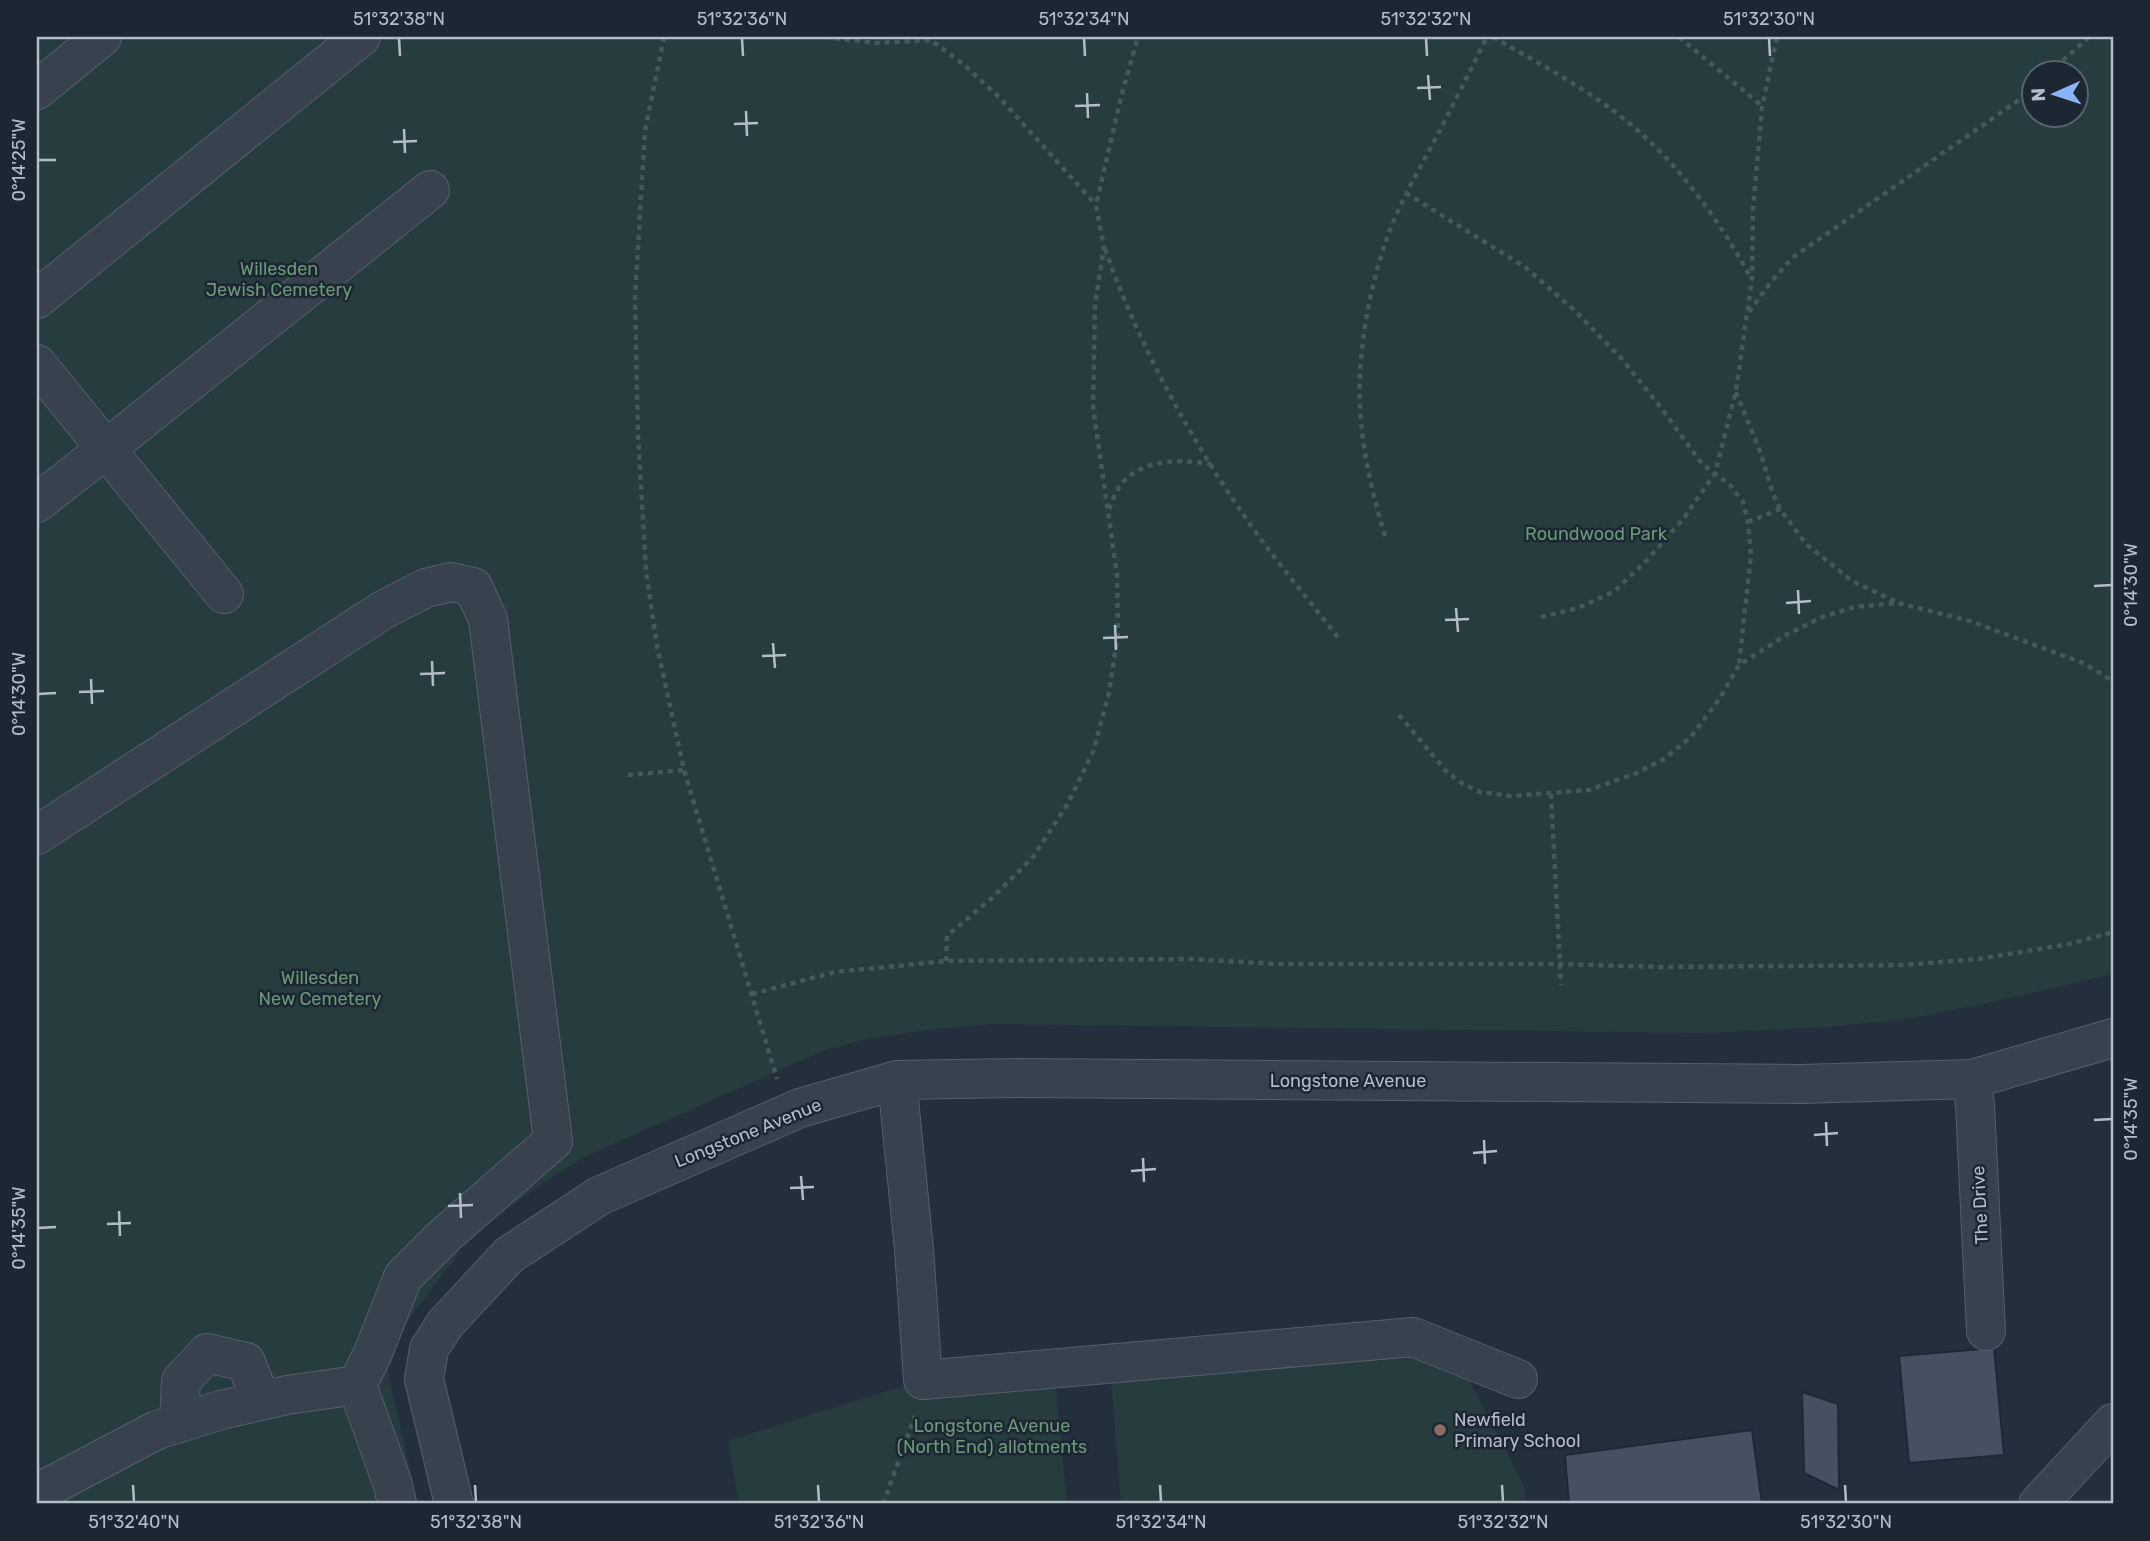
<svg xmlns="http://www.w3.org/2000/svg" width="2150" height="1541" font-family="Rubik,sans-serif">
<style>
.green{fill:#263c3f;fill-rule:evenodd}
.building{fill:#455162;stroke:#1f2835;stroke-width:2}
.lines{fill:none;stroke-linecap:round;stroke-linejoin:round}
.minor-casing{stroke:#565f6c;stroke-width:40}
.path{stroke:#44595c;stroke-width:4.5;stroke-dasharray:5 5;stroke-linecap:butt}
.minor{stroke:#38414e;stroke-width:38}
.ticks{fill:none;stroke:#b4bcc9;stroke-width:2.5}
.education-dot{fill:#8d6e63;stroke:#1d2633;stroke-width:2.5}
.labels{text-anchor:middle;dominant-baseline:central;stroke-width:5;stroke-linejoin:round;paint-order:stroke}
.park-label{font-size:18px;fill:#6b9a76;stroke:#1d2633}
.street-label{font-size:18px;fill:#b4bcc9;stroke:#1d2633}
.poi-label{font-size:18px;fill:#b4bcc9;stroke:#1d2633;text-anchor:start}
.neatline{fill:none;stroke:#b4bcc9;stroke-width:2.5}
.ticks-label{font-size:18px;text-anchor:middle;fill:#b4bcc9}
</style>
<rect width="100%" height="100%" fill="#242f3e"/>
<path class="green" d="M37,37H2113V974L1979,1005L1906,1019L1829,1027L1705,1033L995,1024L925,1030L863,1040L823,1051L584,1157L537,1187L497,1217L462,1248L386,1350L389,1377L418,1504H37ZM2035,74H2076V116H2035Z
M1451,1345L1524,1486L1526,1504H1121L1110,1367Z
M1053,1357L1067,1504H739L728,1441L923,1380Z"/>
<path class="building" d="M1994,1348L2004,1455L1909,1463L1899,1356Z
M1802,1392L1838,1404L1839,1490L1804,1473Z
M1752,1430L1762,1504H1569L1565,1455Z"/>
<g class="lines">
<g class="minor-casing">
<path id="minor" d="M37,90L102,37
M37,299L361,37
M37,364L106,449L430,190
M37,503L106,449L224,594
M37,835L383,610L426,588L451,582L473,587L488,619L553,1141L444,1236L403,1277L373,1353L357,1385L287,1395L221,1410L157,1430L37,1493
M1972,1079L1975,1105L1986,1331
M897,1080L914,1249L923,1380L1413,1337L1518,1379
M357,1385L393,1485L397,1504
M179,1423L181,1381L207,1353L246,1362L261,1401
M454,1504L424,1379L429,1349L445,1324L509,1255L599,1196L800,1108L897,1080L1022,1078L1801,1084L1972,1079L2113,1038
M2038,1504L2113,1423"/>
</g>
<path class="path" d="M664,37L645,131L635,296L638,434L646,571L657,646L684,770L777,1079
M825,37L875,43L931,40L963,64L999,97L1096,205
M1493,37C1545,67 1601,96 1645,137C1688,177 1723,227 1751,278
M1679,37L1762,106
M2048,74L2089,37
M1406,193L1525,267L1573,309L1623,360L1662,409L1702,464L1730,485L1743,502L1748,522L1751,555L1739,665
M1105,249C1138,343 1188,435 1245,517C1275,560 1308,599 1340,640
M1749,312L1770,283L1792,258L2019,100L2035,86
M1736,392L1761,454L1773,494L1780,509L1806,544L1852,581L1897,602
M1109,509C1112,503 1114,495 1118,489C1138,458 1179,459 1211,464
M1748,522L1780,509
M1385,536C1372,493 1362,450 1360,405C1357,354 1370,285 1387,238C1400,201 1421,167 1439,132C1455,101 1471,69 1487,37
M1541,617L1578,608L1615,591L1649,558L1684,518L1715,473L1736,391L1747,313L1752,279L1753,209L1762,107L1777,37
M1399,715L1446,771L1463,784L1480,792L1511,796L1589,790L1637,773L1664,759L1690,738L1720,698L1739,665L1786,635L1822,617L1854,607L1898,603L1970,621L2083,663L2113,681
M628,775L684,770
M1551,794L1561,985
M946,961L947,936L992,898L1033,857L1067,805L1093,752L1109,693L1118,633L1117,575L1093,407L1095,304L1104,248L1096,205L1121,97L1138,37
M752,994L835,972L946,961L1190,959L1275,964H1560L1661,967L1905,965L1978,959L2069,944L2113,932
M883,1504L915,1416"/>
<use href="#minor" class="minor"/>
</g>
<path class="ticks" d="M399,38L400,56M742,38L743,56M1084,38L1085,56M1426,38L1427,56M1769,38L1770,56M1428,75L1430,100M1417,88L1441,87M1087,93L1088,118M1075,106L1100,105M746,111L747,136M734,124L758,123M404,129L405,153M393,142L417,141M38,160H56M2094,586L2112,585M1798,590L1799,614M1786,603L1811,601M1456,608L1458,632M1445,620L1469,619M1115,625L1116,650M1103,638L1128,637M773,643L775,668M762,656L786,655M432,661L433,686M420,674L445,673M91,679L92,704M79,692L104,691M38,694L56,693M2094,1120L2112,1119M1826,1122L1827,1146M1814,1135L1838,1133M1484,1140L1485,1164M1473,1153L1497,1151M1143,1158L1144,1182M1131,1171L1156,1169M801,1176L803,1200M790,1188L814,1187M460,1193L461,1218M448,1206L473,1205M119,1211L120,1236M107,1224L131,1223M38,1228L56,1227M133,1485L134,1502M475,1485L476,1502M818,1485L819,1502M1160,1485L1161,1502M1502,1485L1503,1502M1845,1485L1846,1502"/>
<circle class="education-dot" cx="1440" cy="1430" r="7"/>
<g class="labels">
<g class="park-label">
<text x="279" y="269">Willesden<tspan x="279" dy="21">Jewish Cemetery</tspan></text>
<text x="1596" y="534">Roundwood Park</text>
<text x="320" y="978">Willesden<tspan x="320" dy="21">New Cemetery</tspan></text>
<text x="992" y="1426">Longstone Avenue<tspan x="992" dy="21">(North End) allotments</tspan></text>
</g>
<g class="street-label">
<text x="1348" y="1081">Longstone Avenue</text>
<text transform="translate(748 1133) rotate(-22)">Longstone Avenue</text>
<text transform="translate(1980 1205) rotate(-93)">The Drive</text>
</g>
<g class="poi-label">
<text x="1454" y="1420">Newfield<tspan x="1454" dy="21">Primary School</tspan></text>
</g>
</g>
<rect width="2150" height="1541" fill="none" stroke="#1d2633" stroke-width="77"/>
<g transform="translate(2055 94) rotate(267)"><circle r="33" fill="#1d2633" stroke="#59626f" stroke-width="2"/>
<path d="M0-5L12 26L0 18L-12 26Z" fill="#8ab4f8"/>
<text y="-10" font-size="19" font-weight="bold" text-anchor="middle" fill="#b4bcc9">N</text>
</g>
<rect x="38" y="38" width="2074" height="1464" class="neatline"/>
<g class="ticks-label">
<text x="399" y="25">51°32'38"N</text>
<text x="742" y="25">51°32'36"N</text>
<text x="1084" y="25">51°32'34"N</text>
<text x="1426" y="25">51°32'32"N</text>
<text x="1769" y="25">51°32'30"N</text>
<text transform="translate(19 160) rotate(-90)" y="6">0°14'25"W</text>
<text transform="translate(2131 585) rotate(-90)" y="6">0°14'30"W</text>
<text transform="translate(19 694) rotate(-90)" y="6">0°14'30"W</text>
<text transform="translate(2131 1119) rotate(-90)" y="6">0°14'35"W</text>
<text transform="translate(19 1228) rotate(-90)" y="6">0°14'35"W</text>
<text x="134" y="1528">51°32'40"N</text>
<text x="476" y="1528">51°32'38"N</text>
<text x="819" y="1528">51°32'36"N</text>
<text x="1161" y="1528">51°32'34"N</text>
<text x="1503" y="1528">51°32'32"N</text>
<text x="1846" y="1528">51°32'30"N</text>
</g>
</svg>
